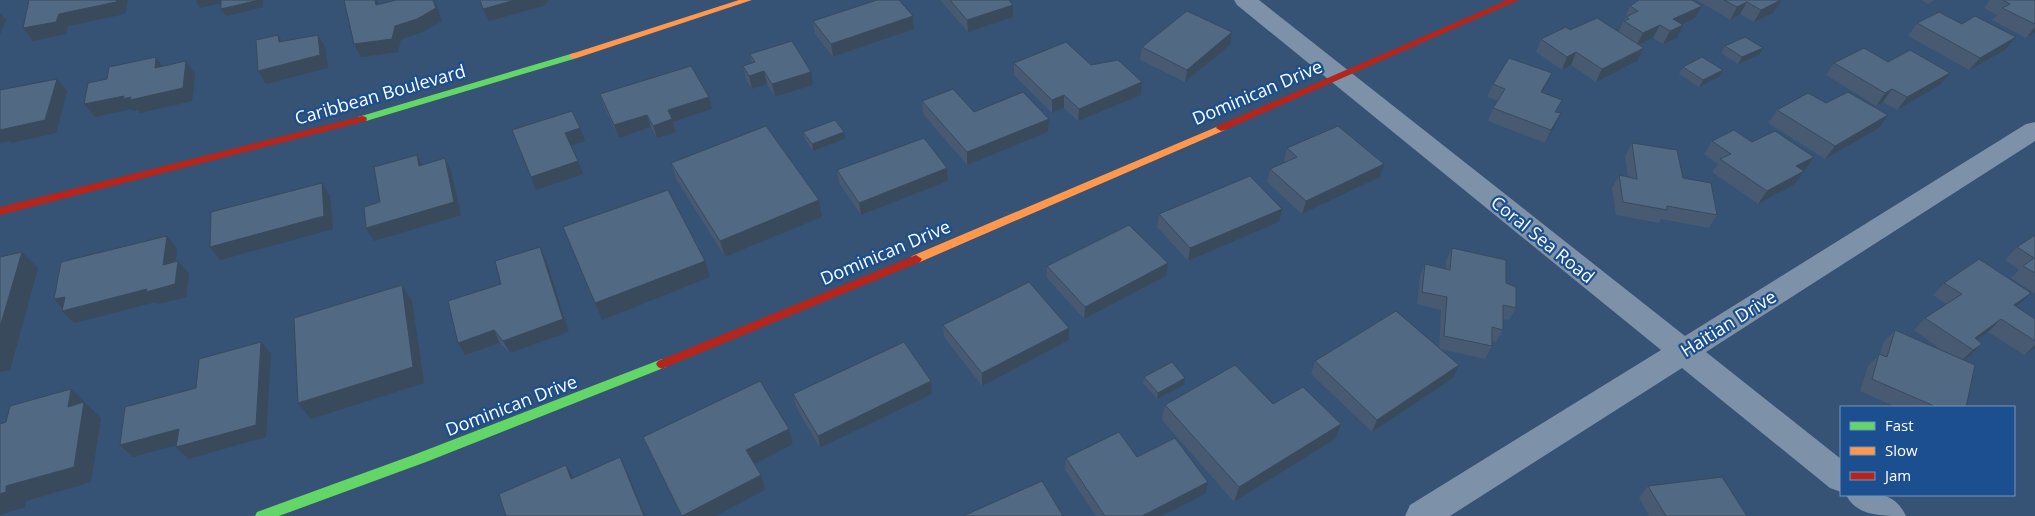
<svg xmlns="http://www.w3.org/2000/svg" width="2035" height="516" font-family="'Open Sans',sans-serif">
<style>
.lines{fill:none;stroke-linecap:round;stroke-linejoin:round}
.street{fill:#7d92a8;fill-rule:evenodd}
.fast{fill:#63d668;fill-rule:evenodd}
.slow{fill:#ff974d;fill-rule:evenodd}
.jam{fill:#b3261e;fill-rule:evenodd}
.wall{fill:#475a72}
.shaded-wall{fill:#394a5c}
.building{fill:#526984;stroke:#394a5c}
.labels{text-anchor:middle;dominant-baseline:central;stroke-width:4.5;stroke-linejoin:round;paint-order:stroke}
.street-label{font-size:18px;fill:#fff;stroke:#1b4f8f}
</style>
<rect width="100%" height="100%" fill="#365274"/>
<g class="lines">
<path class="street" d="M1234,0H1259L1685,336L2026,124L2035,122V141L1706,352L1841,459V492L1830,488L1682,368L1450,516H1405L1410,505L1661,350L1237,5Z
M1846,495C1872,495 1893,488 1906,516C1880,516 1857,516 1846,495Z"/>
<path class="fast" d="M574,53L577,54V58L366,121H358L357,119L358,117Z
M662,359L666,361L668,364L666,367L426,462L279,516H255L257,512L416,454Z"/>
<path class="slow" d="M739,0H752L577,58H571L569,56L571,54Z
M1221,125L1226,128L1225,130L920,262L916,263L910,259L912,256Z"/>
<path class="jam" d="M1507,0H1519L1225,130L1221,131L1216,128L1217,126Z
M362,116L366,117L367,119L366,121L0,215V207Z
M916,255L922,259L920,262L666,367L662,369L658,367L656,364L658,361Z"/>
</g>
<path class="wall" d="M940,0H1009L1013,17L968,32Z
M1697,0H1780L1773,13L1754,22L1740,14L1730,20Z
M1921,0H1935L1928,4Z
M1990,0H2035V32L2026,38L1992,20L1997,15L1984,8Z
M1630,6H1702L1695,18L1682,24L1677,38L1663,44L1653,38L1639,45L1644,48L1637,61L1596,82L1571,65L1562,70L1536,52L1541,39L1570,30L1619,32Z
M913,16L914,29L833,57L815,34L813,21Z
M1917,23L2005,50L1969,70L1908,36Z
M1230,45L1185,82L1140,60L1142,47Z
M1725,46L1759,55L1738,64L1721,53Z
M750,54L813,85L775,97L767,84L752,89L746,79L743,66L752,63Z
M1888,62L1940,85L1897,110L1883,102L1876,106L1826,75L1834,63Z
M1014,63L1091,65L1142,82L1141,95L1078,121L1064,108L1052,113L1014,75Z
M1683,67L1723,70L1719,77L1699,87L1679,74Z
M1493,84L1546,86L1543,93L1562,100L1556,112L1555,126L1545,143L1488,121L1493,108L1498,101L1487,97Z
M600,94L712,109L673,122L676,132L657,138L651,127L619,138L604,107Z
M922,101L974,112L1049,119L1048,132L967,165L923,114Z
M1826,103L1879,128L1825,159L1768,123L1777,110Z
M803,132L845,139L813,151L805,139Z
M1712,141L1752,142L1814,157L1805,170L1803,171L1795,184L1758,204L1712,172L1718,164L1704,154Z
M1632,143L1683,178L1717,215L1709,228L1661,219L1659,223L1616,215L1612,188L1619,175L1628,177L1625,156Z
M1287,148L1380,177L1302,214L1267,182L1270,169L1286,163L1284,161Z
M671,163L822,217L725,257L676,179Z
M947,168L948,181L861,215L839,183L837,170Z
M1159,214L1279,222L1188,261L1157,227Z
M2035,235V294L2011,278L2019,270L2005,260L2017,247Z
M540,247L546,259L569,332L510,353L500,343L465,355L501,284Z
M1452,248L1506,283L1516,308L1509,320L1503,319V330L1496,342L1492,341V346L1485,359L1440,349L1453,378L1372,432L1311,374L1315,361L1439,348L1441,310L1417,304L1420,276L1425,264L1446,269V261Z
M1047,266L1166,276L1084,319L1047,278Z
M1944,283L2018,305L2016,307L2035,319V348L2024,355L1988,332L1977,340L1982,344L1970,356L1964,360L1966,407H1896L1860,391L1868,366L1880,354L1883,343L1895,330L1944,352L1914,330L1925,318L1946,304L1933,295Z
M943,325L1069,328V340L982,386L944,337Z
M1144,377L1185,378L1184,385L1157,399L1143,383Z
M793,394H932L820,448L796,407Z
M1165,405L1335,439L1234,502L1162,420Z
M789,429L793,444L754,464L765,490L716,516H681L643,437Z
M1137,457L1205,494L1162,516H1096L1065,470L1066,458Z
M1648,486L1747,516H1649L1639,498Z"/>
<path class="shaded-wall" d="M117,0H128L125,14L68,26L66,34L33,41L23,28L59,14Z
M199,0H235L200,8L196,1Z
M259,0H263V7L226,16L221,9Z
M375,0H377L383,18L376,5Z
M433,0H434L436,4L442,21L423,32L401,39L398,52L361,57L354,44Z
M515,0H548L549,1L543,6L489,21L483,9Z
M1781,0L1773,13L1754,22L1761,10Z
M1747,2L1740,14L1730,20L1737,7Z
M1013,5V17L968,32L967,20Z
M1702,6L1695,18L1669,31L1673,19Z
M0,13L6,20L0,35Z
M913,16L914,29L833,57L831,44Z
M1660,25L1653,38L1636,46L1643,33Z
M1683,25L1677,38L1663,44L1670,31Z
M2035,27V32L2026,38Z
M1232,32L1230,45L1185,82L1187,70Z
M278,35L286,48L279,42Z
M318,35L325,47L328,68L266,84L258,71Z
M2016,37L2005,50L1969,70L1980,58Z
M1644,48L1637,61L1596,82L1602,69Z
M1763,48L1759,55L1738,64L1742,57Z
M1576,52L1571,65L1562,70L1567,57Z
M156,57L165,70L155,68Z
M186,61L195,74L192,101L140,113L138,110L133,111L131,109L95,117L84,104Z
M1723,70L1719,77L1699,87L1703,80Z
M764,71L767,84L752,89L749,76Z
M811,72L813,85L775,97L772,84Z
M1552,73L1546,86L1535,105L1541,92Z
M1950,73L1940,85L1897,110L1907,97Z
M57,79L67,91L56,133L11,143L9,141L0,143V127Z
M1142,82L1141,95L1078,121L1079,109Z
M1892,89L1883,102L1876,106L1885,93Z
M1064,95V108L1052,113V100Z
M709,97L712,109L673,122L676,132L657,138L653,126L668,110Z
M1561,113L1555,126L1545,143L1551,130Z
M647,115L651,127L619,138L614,125Z
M1888,115L1879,128L1825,159L1835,146Z
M1049,119L1048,132L967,165V152Z
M580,128L585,141L570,146L565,133Z
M844,132L845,139L813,151L812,144Z
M417,155L424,168L419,166Z
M1814,157L1805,170L1787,179L1796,166Z
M445,158L451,171L461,215L374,241L366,228Z
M578,161L583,174L536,190L531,177Z
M1384,164L1380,177L1302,214L1306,201Z
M947,168L948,181L861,215L859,203Z
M1804,171L1795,184L1758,204L1767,191Z
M322,183L330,196L333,229L220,260L210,247Z
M819,200L822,217L725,257L720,241Z
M1282,209L1279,222L1188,261L1190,248Z
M167,236L177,249L174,277L163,265Z
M540,247L546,259L569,332L510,353L503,341Z
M22,252L38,268L10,370L0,372V327Z
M178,261L189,274L186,297L157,304L156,302L74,323L62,311L64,310L54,299L65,297Z
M705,261L710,277L602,320L595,303Z
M1168,263L1166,276L1084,319L1085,307Z
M402,285L412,301L424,383L311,419L298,403Z
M2031,293L2018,305L2001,318L2014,305Z
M2001,319L1988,332L1967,347L1975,338Z
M1069,328V340L982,386V373Z
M494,330L500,343L465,355L458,343Z
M261,342L271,354L266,437L188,459L176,447Z
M1982,344L1970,356L1960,362L1973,350Z
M2035,345V348L2024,355Z
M1459,365L1453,378L1372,432L1377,420Z
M1185,378L1184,385L1157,399L1158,393Z
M931,381L932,394L820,448L818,436Z
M71,389L101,418L91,482L26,501L25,507L0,515V494L68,407Z
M1341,424L1335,439L1234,502L1239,487Z
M179,429L191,441L133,457L120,445Z
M789,429L793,444L751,466L746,450Z
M620,457L627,472L645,516H644Z
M566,465L575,480L571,479Z
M761,475L765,490L716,516H682Z
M1208,482L1205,494L1162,516H1142Z"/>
<path class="building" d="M29,0H117L116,2L59,14L56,22L23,28Z
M221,0H259L221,9Z
M344,0H375L376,5L396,0H433L436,8L417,19L395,26L392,39L354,44Z
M480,0H515L483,9Z
M877,0H899L913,16L831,44L813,21Z
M950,0H1009L1013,5L967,20Z
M1639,0H1692L1702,6L1673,19L1683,25L1670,31L1660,25L1643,33L1624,21L1629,19L1626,17L1638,11L1630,6Z
M1724,0H1781L1761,10L1747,2L1737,7Z
M2003,0H2035V24L2002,8L2010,4Z
M1187,11L1232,32L1187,70L1142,47Z
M1939,12L1962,24L1975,16L2016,37L1980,58L1917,23Z
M1597,18L1644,48L1602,69L1576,52L1567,57L1541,39L1566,27L1570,30Z
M278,35L279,42L318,35L320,55L258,71L256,40Z
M1745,37L1763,48L1742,57L1725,46Z
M792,41L811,72L772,84L764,71L749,76L743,66L755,62L750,54Z
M1066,42L1091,65L1118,60L1142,82L1079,109L1064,95L1052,100L1014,63Z
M1864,48L1888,62L1910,50L1950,73L1907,97L1892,89L1885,93L1834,63Z
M156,57L155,68L186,61L183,88L130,100L131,97L123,99L124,96L84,104L88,83L107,79L109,67Z
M1702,57L1723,70L1703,80L1683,67Z
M1509,58L1552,73L1541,92L1562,100L1555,112L1561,113L1551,130L1493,108L1505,89L1493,84Z
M691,66L709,97L668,110L672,119L653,126L647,115L614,125L600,94Z
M57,79L45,120L0,130V90Z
M953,89L974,112L1023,92L1049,119L967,152L922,101Z
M1848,92L1888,115L1835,146L1777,110L1808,93L1826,103Z
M572,111L580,128L565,133L578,161L531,177L512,130Z
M835,120L844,132L812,144L803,132Z
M766,126L819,200L720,241L671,163Z
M1338,126L1384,164L1306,201L1270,169L1297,157L1287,148Z
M1734,130L1752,142L1775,131L1814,157L1796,166L1804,171L1767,191L1720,159L1731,154L1712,141Z
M924,138L947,168L859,203L837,170Z
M1632,143L1677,150L1683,178L1711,183L1717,215L1667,206V210L1623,202L1619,175L1637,179Z
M417,155L419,166L445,158L454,202L366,228L364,207L380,202L374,167Z
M1250,176L1282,209L1190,248L1159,214Z
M322,183L324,216L210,247L211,212Z
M668,190L705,261L595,303L563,227Z
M1129,225L1168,263L1085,307L1047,266Z
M2035,235V273L2023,266L2034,258L2017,247Z
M167,236L163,265L178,261L175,284L146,292L147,289L62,311L65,297L54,299L61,262Z
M540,247L563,319L503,341L494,330L458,343L448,301L501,284L495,261Z
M1452,248L1506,260V283L1516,287V308L1503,305V330L1492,327V346L1444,336L1447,297L1422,292L1425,264L1450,270Z
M22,252L0,327V257Z
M1979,259L2031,293L2014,305L2035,319V341L2001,319L1975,338L1982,344L1973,350L1925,318L1962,294L1944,283Z
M1029,282L1069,328L982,373L943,325Z
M402,285L413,367L298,403L294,318Z
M1396,311L1459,365L1377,420L1315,361Z
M1895,330L1975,365L1966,407H1934V406L1872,379L1879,354L1887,357Z
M261,342L256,425L176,447L179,429L120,445L125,407L196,388L199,359Z
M904,342L931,381L818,436L793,394Z
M1172,362L1185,378L1158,393L1144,377Z
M1235,365L1273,404L1303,387L1341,424L1239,487L1165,405Z
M760,381L789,429L746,450L761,475L682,516L643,437Z
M71,389L68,407L84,402L74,467L6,486V492L0,494V424L6,422L10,406Z
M1119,432L1137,457L1175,438L1208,482L1142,516H1105L1066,458Z
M620,457L644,516H506L499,494L566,465L571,479Z
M1722,477L1747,516H1666L1648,486Z
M1042,481L1063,516H963Z"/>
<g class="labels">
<g class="street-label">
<text transform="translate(1257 92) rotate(-23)">Dominican Drive</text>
<text transform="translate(380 94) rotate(-16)">Caribbean Boulevard</text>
<text transform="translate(1543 239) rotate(39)">Coral Sea Road</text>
<text transform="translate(885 252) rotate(-23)">Dominican Drive</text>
<text transform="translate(1728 323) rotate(-32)">Haitian Drive</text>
<text transform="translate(511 405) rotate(-21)">Dominican Drive</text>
</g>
</g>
<rect x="1840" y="406" width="175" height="90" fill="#1b4f8f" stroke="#7695bc"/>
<rect x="1850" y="422" width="25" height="8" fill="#63d668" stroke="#7695bc"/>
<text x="1885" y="431" font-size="15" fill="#ffffff">Fast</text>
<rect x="1850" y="447" width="25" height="8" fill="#ff974d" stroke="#7695bc"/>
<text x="1885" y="456" font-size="15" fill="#ffffff">Slow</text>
<rect x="1850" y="472" width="25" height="8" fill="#b3261e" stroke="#7695bc"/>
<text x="1885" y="481" font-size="15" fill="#ffffff">Jam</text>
</svg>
